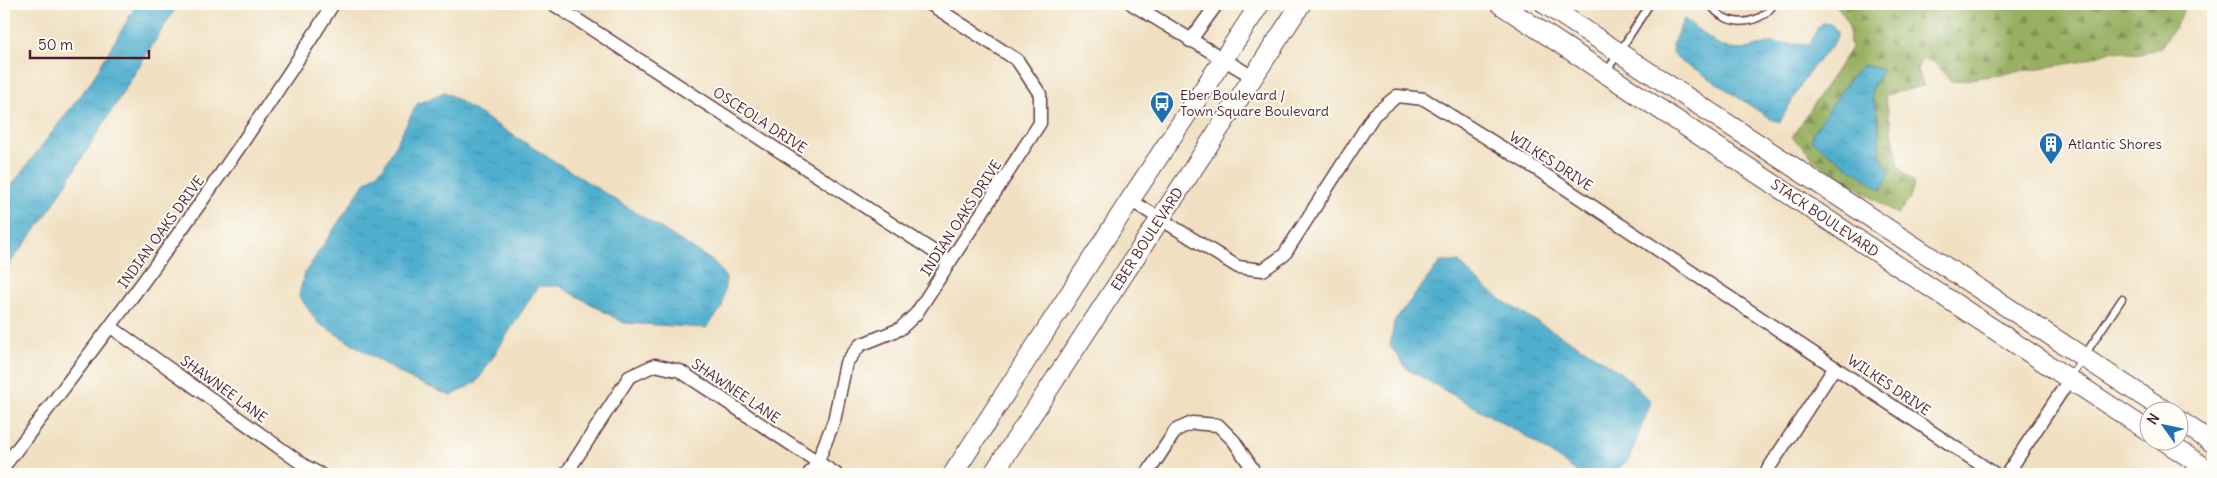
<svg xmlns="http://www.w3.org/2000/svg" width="2217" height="478" font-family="Delius,sans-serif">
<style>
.forest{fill:url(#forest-firs);stroke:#716846;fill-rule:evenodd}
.water{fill:url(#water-ripples);stroke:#4c677c}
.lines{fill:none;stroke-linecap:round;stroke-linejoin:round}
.lane-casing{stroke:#633c42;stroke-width:9}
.street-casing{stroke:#633c42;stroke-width:15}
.secondary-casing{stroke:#633c42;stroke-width:21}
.lane{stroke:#fff;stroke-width:6}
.street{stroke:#fff;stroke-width:12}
.secondary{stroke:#fff;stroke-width:19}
.labels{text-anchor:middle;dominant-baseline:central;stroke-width:4;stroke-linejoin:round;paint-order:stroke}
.poi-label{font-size:14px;fill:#4a1f2b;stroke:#fdfcf7;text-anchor:start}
.street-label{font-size:14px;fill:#4a1f2b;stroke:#fdfcf7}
</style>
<defs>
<pattern id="forest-firs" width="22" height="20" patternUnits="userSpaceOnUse" patternTransform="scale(1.25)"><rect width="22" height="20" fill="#98b062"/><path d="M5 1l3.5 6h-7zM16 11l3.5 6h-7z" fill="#7e8f51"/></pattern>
<pattern id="water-ripples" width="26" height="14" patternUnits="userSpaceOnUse" patternTransform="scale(1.25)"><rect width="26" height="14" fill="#4fafce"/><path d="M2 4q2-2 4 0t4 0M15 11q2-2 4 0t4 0" fill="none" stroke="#448ea7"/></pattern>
</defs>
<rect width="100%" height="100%" fill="#fdfcf7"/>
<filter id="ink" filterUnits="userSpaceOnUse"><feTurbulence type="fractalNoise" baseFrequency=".02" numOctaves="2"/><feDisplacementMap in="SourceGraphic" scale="10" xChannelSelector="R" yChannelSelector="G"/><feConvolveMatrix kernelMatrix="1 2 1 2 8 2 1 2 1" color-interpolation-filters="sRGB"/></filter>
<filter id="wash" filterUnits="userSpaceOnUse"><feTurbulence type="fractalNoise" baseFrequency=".0096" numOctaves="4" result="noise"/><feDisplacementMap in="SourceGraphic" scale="20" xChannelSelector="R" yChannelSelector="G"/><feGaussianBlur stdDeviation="1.12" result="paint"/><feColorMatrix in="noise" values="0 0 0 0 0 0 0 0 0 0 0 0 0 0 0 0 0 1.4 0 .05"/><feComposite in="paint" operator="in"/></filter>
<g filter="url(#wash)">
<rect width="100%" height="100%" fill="#f0e0c1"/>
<path class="forest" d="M1835,4H2181L2184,6L2181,18L2160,48L2140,54L2110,51L2079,62L1951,82L1934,62L1922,59L1917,71L1924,86L1885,95L1899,167L1914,183L1909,201L1897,214L1818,163L1792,137L1851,48C1849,41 1850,35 1849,28C1849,20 1840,10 1835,4ZM1862,66L1879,78L1872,88V95L1878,117L1880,155L1890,173L1813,133L1851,77Z"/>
<path class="water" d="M137,4H178L46,216L4,271V195L90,83Z
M1684,19L1716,43L1730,49L1743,50L1768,43L1809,45L1818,27L1823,23L1831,24L1837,31V36L1834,43L1807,74L1780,122L1772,120L1697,70L1681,62L1673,53L1672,45Z
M1862,66H1870L1883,70L1872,88V95L1878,117L1880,155L1890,173L1881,190L1811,140L1813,133L1851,77Z
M445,92L714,262L726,278L722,308L706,328L624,323L559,286H538L477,382L451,396L408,378L318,323L299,296L304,274L364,184L384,167L417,104Z
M1440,262H1459C1500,309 1560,331 1611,366C1626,375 1638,390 1651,402L1629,459L1612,474H1580L1524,435L1407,369L1390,346L1394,322Z"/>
</g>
<g filter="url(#ink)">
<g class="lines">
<g class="lane-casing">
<path id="lane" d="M1710,4C1725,28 1759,27 1774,4
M1607,71L1650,4
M2070,377L2122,299"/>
</g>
<g class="street-casing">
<path id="street" d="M553,4L950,262
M1132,4L1253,77
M1190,41L1217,4
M1130,200L1238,267L1263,270L1284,255L1374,115L1397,96L1424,99L1538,170L1995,474
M111,327L305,466L320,474
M4,470L5,465C120,315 234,164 333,4
M566,474L629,377L655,365L680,371L836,474
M809,474L817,463L834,421L846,363L860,345L900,329L916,314L1040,123V94L1017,60L930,4
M1147,474L1176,430L1192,423L1218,425L1234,441L1252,468
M1765,474L1835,367
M2007,474L2069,380"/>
</g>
<g class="secondary-casing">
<path id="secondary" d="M1500,4L2150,432
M1545,4L2164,410
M2180,421L2213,443
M2163,440L2213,473
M953,474L1130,200L1260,4
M993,474L1301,4"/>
</g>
<use href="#lane" class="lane"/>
<use href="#street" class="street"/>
<use href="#secondary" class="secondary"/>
</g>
</g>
<defs>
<g id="bus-pin" transform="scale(1.25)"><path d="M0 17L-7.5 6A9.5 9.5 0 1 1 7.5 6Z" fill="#1f6fb2" stroke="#fdfcf7"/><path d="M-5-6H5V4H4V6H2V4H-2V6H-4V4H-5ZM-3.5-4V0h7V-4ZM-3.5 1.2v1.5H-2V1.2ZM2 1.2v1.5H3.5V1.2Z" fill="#fff"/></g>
<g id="building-pin" transform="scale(1.25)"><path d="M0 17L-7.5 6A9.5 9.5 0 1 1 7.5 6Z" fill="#1f6fb2" stroke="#fdfcf7"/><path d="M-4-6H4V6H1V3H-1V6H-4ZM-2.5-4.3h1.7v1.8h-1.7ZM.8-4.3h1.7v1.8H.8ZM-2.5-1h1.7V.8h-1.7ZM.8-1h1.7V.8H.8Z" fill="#fff"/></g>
</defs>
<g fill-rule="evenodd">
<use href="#bus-pin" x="1162" y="103"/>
<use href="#building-pin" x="2051" y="144"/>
</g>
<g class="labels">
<g class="poi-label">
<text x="1180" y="95">Eber Boulevard /<tspan x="1180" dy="16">Town Square Boulevard</tspan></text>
<text x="2068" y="144">Atlantic Shores</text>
</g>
<g class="street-label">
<text transform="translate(760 120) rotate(33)">OSCEOLA DRIVE</text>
<text transform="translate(1551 161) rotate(33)">WILKES DRIVE</text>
<text transform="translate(961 218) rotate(-57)">INDIAN OAKS DRIVE</text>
<text transform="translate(1825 218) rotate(34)">STACK BOULEVARD</text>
<text transform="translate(161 232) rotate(-54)">INDIAN OAKS DRIVE</text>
<text transform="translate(1147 239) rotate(-57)">EBER BOULEVARD</text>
<text transform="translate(1889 385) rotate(34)">WILKES DRIVE</text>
<text transform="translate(224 389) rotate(36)">SHAWNEE LANE</text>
<text transform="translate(736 391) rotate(34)">SHAWNEE LANE</text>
</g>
</g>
<rect width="2217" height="478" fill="none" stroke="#fdfcf7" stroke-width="20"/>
<g transform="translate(2164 426) rotate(303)"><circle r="24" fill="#fdfcf7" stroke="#b5a4a5"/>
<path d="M0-4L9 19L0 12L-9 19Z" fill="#1f6fb2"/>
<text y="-8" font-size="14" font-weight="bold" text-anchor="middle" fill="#4a1f2b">N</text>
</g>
<path d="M30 50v8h119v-8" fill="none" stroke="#4a1f2b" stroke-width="2.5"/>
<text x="38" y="50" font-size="15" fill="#4a1f2b" stroke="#fdfcf7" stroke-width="4" paint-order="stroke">50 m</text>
</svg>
